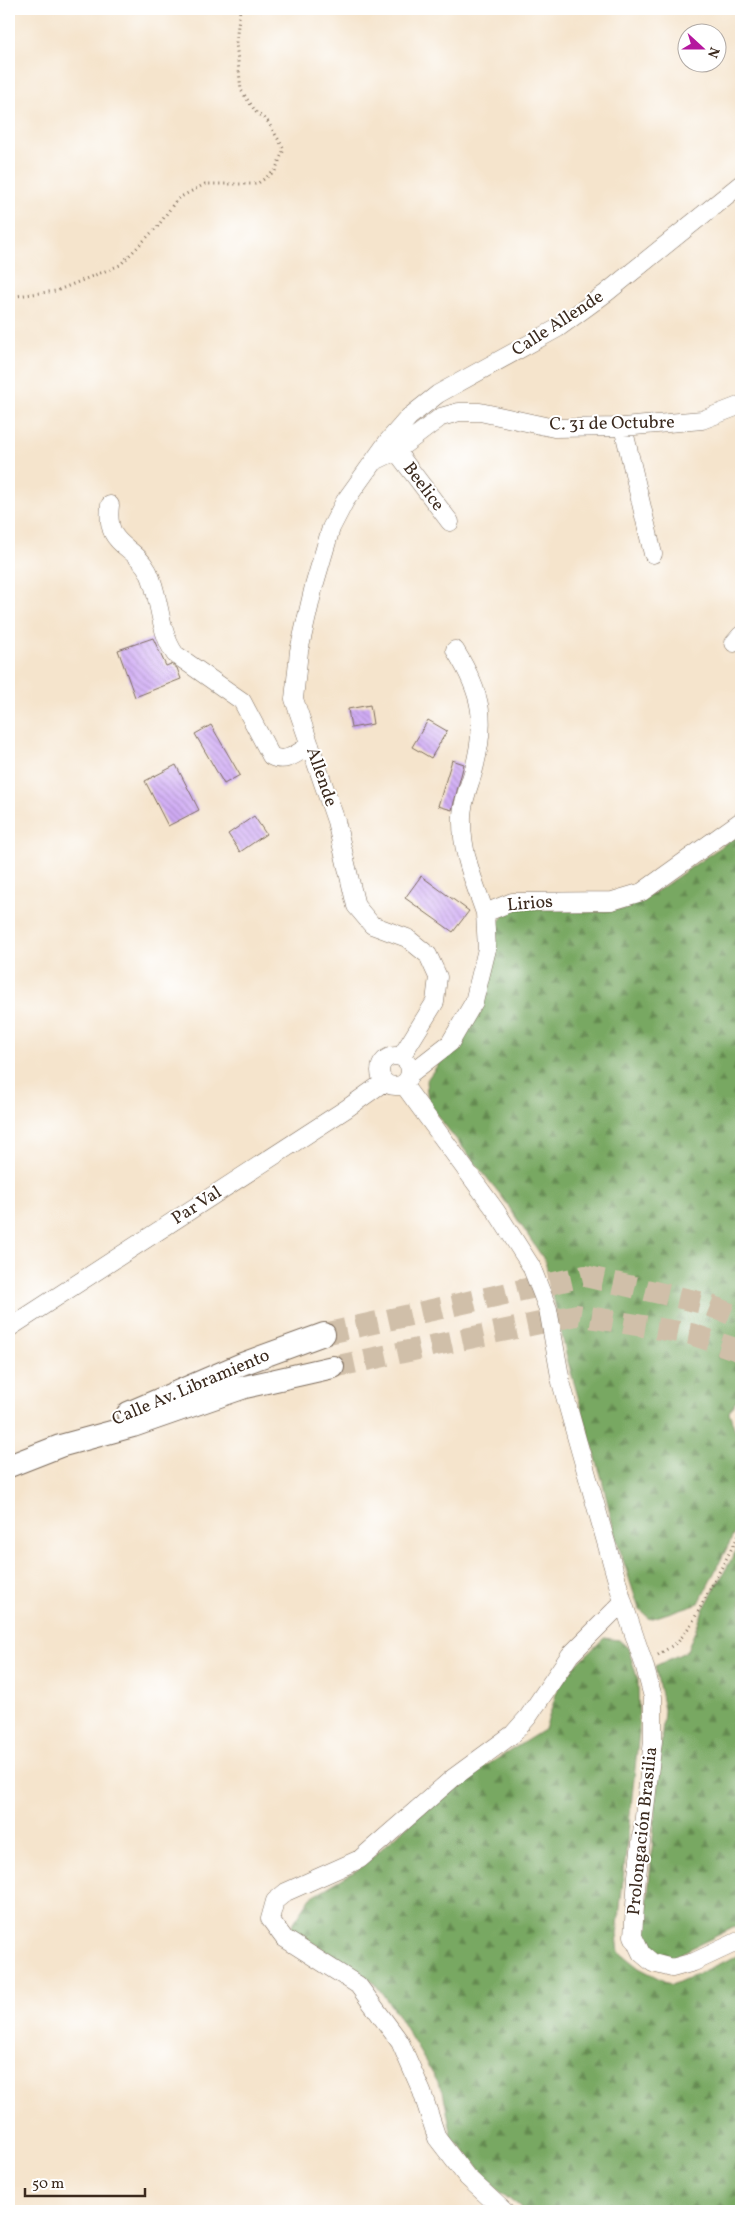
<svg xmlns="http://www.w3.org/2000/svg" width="750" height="2220" font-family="Vollkorn,serif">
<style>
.forest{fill:url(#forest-firs);stroke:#5a6940}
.building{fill:url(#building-back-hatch)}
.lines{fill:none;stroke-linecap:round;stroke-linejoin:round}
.major-tunnel{stroke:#d0bfa9;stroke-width:22;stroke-dasharray:22 11;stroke-linecap:butt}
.minor-casing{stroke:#7c6b5b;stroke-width:19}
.major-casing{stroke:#7c6b5b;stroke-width:24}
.path{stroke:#7c6b5b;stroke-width:3;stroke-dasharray:1 4;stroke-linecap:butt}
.minor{stroke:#fff;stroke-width:18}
.major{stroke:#fff;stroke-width:22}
.labels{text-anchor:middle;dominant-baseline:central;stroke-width:4;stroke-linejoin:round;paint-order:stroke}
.street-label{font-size:18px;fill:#3b2a1e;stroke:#fff}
</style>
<defs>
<pattern id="forest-firs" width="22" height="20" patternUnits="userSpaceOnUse" patternTransform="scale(1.25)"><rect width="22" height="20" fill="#78a862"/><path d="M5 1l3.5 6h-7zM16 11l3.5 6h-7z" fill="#648950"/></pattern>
<pattern id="building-back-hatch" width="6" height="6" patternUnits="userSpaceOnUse" patternTransform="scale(1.25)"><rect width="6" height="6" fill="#d0acf5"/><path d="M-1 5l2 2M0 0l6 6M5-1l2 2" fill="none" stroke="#aa8cc6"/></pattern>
</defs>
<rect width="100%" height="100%" fill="#fff"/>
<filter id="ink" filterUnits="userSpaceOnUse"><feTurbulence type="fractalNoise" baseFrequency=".02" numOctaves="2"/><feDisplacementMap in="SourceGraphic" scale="10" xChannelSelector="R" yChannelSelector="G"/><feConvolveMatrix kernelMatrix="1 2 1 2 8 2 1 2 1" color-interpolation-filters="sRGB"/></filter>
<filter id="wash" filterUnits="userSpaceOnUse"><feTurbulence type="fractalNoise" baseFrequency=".0096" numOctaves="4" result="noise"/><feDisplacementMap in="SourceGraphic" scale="20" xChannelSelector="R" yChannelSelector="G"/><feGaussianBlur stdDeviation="1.12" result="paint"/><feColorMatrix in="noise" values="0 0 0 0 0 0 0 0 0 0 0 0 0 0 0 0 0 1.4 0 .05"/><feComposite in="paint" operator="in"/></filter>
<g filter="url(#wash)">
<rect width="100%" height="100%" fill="#f5e4cc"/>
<path class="forest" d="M739,834L741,835V1392L729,1412L741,1448V1520L699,1603L650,1619L639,1609L615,1535L602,1479L568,1362L545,1261L503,1198L428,1104L426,1081L468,1023L490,970L495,925L510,909L540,908L587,912L625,909L660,889Z
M741,1542V1924L667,1960L652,1954L644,1942L664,1710L655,1666L687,1651L704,1608Z
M604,1638L619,1640L628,1648L638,1680L639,1732L617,1935L619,1952L639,1968L672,1985L741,1954V2211H524L499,2191L452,2137L443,2091L397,2014L373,1981L290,1928L311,1897L360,1868L446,1791L545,1729L558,1688L575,1666Z"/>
<g id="blocks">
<path class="building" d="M153,638L166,666L171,664L177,668L181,679L135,697L118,650Z
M370,705L373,724L351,728L348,709Z
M428,720L447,731L431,758L412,747Z
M211,725L240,775L224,784L195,734Z
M452,760L464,764L452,810L438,806Z
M176,765L199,810L168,826L145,781Z
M254,816L266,834L240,852L228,834Z
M421,876L469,911L453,932L405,898Z"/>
</g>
</g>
<g filter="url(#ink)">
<use href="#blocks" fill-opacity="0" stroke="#7c6b5b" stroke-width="1"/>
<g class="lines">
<path class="major-tunnel" d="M324,1334L585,1276L703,1303L741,1318
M333,1367L577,1315L691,1334L741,1351"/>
<g class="minor-casing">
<path id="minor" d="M623,427L653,554
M396,451L450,522
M375,461L396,451L441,417L459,412H480L554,428L623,427L702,420L741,405
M110,505C105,548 132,542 148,571C161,597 158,630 175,654L242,701L271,756C286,764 297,753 310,745
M734,643L741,635
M455,650C483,695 487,721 473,773C469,786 462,803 462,817C461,852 474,881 485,913
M380 1071a15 15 0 1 1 30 0a15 15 0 1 1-30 0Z
M401,1057L435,1002L438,977L428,955L407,938L372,925L356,906L336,821L294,699L299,651L314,586L331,528L345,501L388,441L409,417L438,394L558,328L606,293L741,184
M410,1074L450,1043L474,1002L487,949L485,913L512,902L612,901L642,892L741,821
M403,1084L496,1211L531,1266L548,1309L561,1382L576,1436L623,1602L644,1664L653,1697V1741L637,1876L633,1936L641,1953L653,1963L672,1968L694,1962L741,1940
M9,1328L346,1109L384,1082
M504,2211L467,2177L437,2138L422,2092L400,2042L358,1985L284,1938L270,1919L275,1901L286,1892L360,1859L453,1778L513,1734L528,1717L570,1655L623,1602"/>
</g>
<g class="major-casing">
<path id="major" d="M128,1413L242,1364L324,1334
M9,1466L60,1446L133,1426L245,1387L333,1367"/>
</g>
<path class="path" d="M9,297L56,291L120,265L158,226L177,199L205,184H257L275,171L284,149L268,122L256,112L241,90L236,42L240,9
M658,1655L678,1642L692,1623L741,1531"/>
<use href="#minor" class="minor"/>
<use href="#major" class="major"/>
</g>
</g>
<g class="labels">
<g class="street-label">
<text transform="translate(558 324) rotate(-33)">Calle Allende</text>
<text transform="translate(612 424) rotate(-1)">C. 31 de Octubre</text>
<text transform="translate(423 487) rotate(53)">Beelice</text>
<text transform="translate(321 777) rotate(71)">Allende</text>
<text transform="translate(530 904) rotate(-5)">Lirios</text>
<text transform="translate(197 1206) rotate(-33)">Par Val</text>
<text transform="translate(191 1388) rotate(-23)">Calle Av. Libramiento</text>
<text transform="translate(643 1831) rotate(-84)">Prolongación Brasilia</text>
</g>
</g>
<rect width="750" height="2220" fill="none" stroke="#fff" stroke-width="30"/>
<g transform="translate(702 48) rotate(111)"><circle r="24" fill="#ffffff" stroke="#b1aaa5"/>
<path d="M0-4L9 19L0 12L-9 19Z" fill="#b5179e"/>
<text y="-8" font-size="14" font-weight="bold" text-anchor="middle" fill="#3b2a1e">N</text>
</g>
<path d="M25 2188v8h120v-8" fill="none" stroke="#3b2a1e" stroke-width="2.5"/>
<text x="32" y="2188" font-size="15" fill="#3b2a1e" stroke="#ffffff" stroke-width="4" paint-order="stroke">50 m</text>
</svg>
